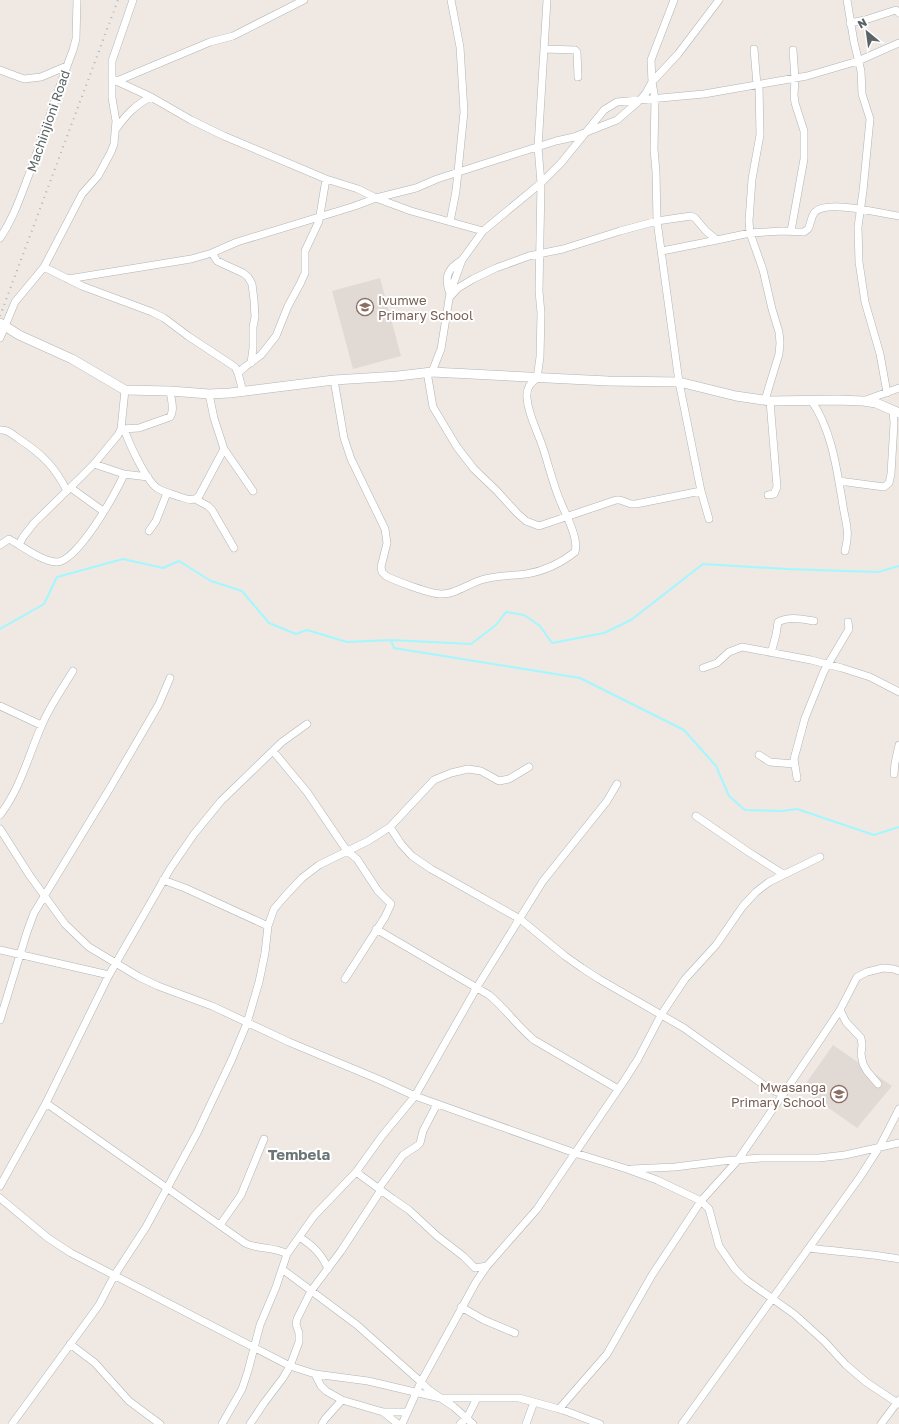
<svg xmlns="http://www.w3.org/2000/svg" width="899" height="1424" font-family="'Golos Text',sans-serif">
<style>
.education{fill:#e1d9d4}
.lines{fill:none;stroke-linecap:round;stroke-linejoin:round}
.stream{stroke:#a3f7ff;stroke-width:2}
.minor-casing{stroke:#afb5b7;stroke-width:8}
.tertiary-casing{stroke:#afb5b7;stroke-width:10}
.minor{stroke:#fff;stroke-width:7}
.tertiary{stroke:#fff;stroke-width:9}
.rail{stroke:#b1b2b3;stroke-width:2;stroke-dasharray:1 5;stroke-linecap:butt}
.labels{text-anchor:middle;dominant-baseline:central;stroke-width:4;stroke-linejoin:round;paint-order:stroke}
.street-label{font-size:13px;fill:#5b6365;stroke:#fff}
.education-label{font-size:13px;fill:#785e54;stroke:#fff;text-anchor:start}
.quarter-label{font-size:15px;font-weight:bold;fill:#6c7577;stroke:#fff}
</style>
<rect width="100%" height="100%" fill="#efe8e3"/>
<path class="education" d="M380,278L401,356L353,369L332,291Z
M833,1045L892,1086L857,1128L802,1089Z"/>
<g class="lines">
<path class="stream" d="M0,629L44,604L57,577L123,559L163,568L179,561L211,581L242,591L269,623L296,634L307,630L347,642L391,640L471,644L496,625L506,612L524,615L540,626L552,643L604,633L631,620L703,564L787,569L878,572L899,566
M391,640L394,648L580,678L684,730L716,766L729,796L745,810L782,811L797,809L874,835L899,827"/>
<g class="minor-casing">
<path id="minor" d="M847,0L854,42L861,71L862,94L870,119L863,191L858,227L859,262L865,302L880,354L887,393
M850,23L865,20L896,10L899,13
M544,49L575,50L577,52L578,77
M754,49L757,85
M0,70L24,79L41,77L67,66
M112,79L151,97L191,120L224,136L326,179L358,189L376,198L411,211L483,231
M117,81L210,42L233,36L304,0
M759,85L760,135L752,179L749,221L750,233L763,270L772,309L779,332L780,343L779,354L765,400
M116,129C126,115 135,105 151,97
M450,222L456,191L464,112L460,47L451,0
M791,231L804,159V131L795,103L794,95L795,79L793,50
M0,238C13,219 20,198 28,177C44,135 57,92 73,50L76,39L77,0
M662,251L717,240
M212,253L217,261L243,273L248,277L252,284L254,300L255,317L253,327V348L251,363
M44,267L82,286L152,312L164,318L188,336L235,367L238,373L243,392
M68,279L191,259L212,253L237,242L355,206L376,198L416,188L437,179L499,159L556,141L574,137L617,120L639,101L646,93L652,82L651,60L674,0
M449,291C444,275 449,268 462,260
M449,298L458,288L473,279L496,268L529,256L563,249L620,231L657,221L691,216L695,218L706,231L717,240L750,233L782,231L804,232L808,229C811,224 811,216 815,212C827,199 883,214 899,216
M0,338L15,302L44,267L82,194L98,176L111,152L114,144L116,121L112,98V61L133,0
M427,372L433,407L457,447L474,469L496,490L517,513L526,521L539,526L616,500H620L631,504H636L701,491
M432,372L441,349L450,293L462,260L483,231L541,183L561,163L604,110L617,102L704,94L807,76L858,61L899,43
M238,373L246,366L261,355L276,336L288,306L300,284L305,273V251L319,221L326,179
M334,380L344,438L351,459L385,529L387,543L381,567L382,572L386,576C396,581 430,594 441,594C454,595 468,584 481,580C495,575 511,576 526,574C545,571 561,563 575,552C579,539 566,515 561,503C553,485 549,466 543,448C538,432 528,415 527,398C526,388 530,384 537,378L540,357L541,313L539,291L541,183L538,147L547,0
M209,394L214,418L224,449L253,491
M811,400C832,430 837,470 843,506C846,524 850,532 845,551
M863,401L899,388
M121,429L139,428L170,417C175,410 171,399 170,391
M124,429C129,443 145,479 157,488C163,492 172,494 180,497C187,499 193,502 199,496L224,449
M0,430C8,429 13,435 19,439C42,454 55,467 67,491
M94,464L124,474L148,477
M839,481L884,487L889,483L891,474L894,423L893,411
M71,488L103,511
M768,495L774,494L777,487L770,401
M195,499L208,506L212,510L234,548
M709,519L701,491L679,382L657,221L656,172L654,149L655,99L652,82L678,54L719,0
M149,531L156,521L167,493
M0,545L9,539C22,546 41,561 56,562C76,564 117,492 124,474
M19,545L23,537L34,523L81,477L94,464L118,435L121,429L125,390
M771,653L776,635L778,622C789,616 802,619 814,621
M703,668L717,663L729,652L742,647L811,660L842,668L870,677L899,692
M0,706L41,725
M273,751L307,792L347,851L357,859L378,891L391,904L385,917L345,979
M759,755L770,762L794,764
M894,774L895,763L899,745
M797,778L794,759L805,718L824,671L849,629L848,622
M0,815C20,789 28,757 41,727C49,707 62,689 73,671
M696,816L747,851L783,874
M390,827L401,844L412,856L431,869L520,919L565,956L582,968L599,979L684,1028L768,1088L777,1092L784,1093
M0,829L30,876L65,924L89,947L139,977L158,986L212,1006L289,1042L380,1080L415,1096L575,1153L627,1169L657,1180L701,1201L709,1209L719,1246L735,1269L746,1280L794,1314L824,1341L846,1365L866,1382L899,1404
M163,880L185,888L268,926
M376,929L489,995C506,1009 517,1026 534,1040L618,1089
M0,950L109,975
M840,1010L846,1022L861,1038L862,1045L861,1054L863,1064L867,1071L878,1084
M0,1020L27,932L34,913L110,788L159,704L170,678
M46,1103L245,1243C258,1250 273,1246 287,1254
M632,1169L675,1167L723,1161L761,1158H819L845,1155L899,1143
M356,1172L393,1199L409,1210L437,1236L463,1256L475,1268L487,1266
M0,1186L46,1103L109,975L170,869L194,834L221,801L282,742L307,724
M379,1188L403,1155L417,1146L420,1143L423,1131L437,1104
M0,1198L48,1238L71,1253L290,1366L315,1374L368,1381L440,1398H519L563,1410L600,1424
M220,1225L241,1195L264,1139
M299,1237C313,1245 322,1254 328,1269
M809,1248C839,1252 869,1253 899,1259
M282,1269L357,1325L421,1382L429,1390L454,1407L473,1424
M461,1307L484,1320L515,1333
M70,1344L95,1363L129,1401L160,1424
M315,1374L321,1386L326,1391L342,1400L383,1412H407
M559,1409L607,1354L652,1275L701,1201L738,1160L775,1106L784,1093L820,1040L840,1010L857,977L867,972L883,968L894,969L899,971
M383,1412L398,1424
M12,1424L99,1305L114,1276L146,1227L197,1133L232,1059L247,1023L259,982L265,953L268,926L274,909L286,895L302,878L319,865L368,841L390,827L434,780L451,773L468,769L481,771L499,781L509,779L529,767
M222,1424L242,1389L248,1371L260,1325L276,1287L287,1254L314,1216L356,1172L382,1136L415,1096L477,987L543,881L607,801L617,784
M250,1424L264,1403L283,1378L290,1366L299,1342V1333L296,1324L297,1319L311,1291L341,1251L381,1190
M322,1424L325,1419L342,1400
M402,1424L421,1382L476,1282L487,1266L537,1209L624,1081L638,1059L661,1015L685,979L716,945L743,906L756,892L769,882L820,857
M460,1424L467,1418L477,1398
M526,1424L534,1402
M682,1424L860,1177L880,1146L899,1109
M881,1424L899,1400"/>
</g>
<g class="tertiary-casing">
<path id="tertiary" d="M0,323L19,335L72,359L125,390L170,391L209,394L230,393L334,380L398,376L432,372L608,381L679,382L736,396L770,401L837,400L863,401L876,403L899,413"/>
</g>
<use href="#minor" class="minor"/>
<use href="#tertiary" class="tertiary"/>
<path class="rail" d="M0,316L118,0"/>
</g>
<defs>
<g id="school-ring" transform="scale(0.9)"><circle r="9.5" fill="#fff" stroke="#8d6e63" stroke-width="1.5"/><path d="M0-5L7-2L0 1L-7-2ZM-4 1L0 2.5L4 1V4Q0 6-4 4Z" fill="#8d6e63"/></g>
</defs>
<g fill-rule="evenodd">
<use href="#school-ring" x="365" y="307"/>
<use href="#school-ring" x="839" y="1094"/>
</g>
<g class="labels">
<g class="street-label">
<text transform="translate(48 121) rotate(-71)">Machinjioni Road</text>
</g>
<g class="education-label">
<text x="378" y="300">Ivumwe<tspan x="378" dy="15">Primary School</tspan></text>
<text x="826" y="1087" text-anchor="end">Mwasanga<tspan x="826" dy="15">Primary School</tspan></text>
</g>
<g class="quarter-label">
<text x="299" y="1154">Tembela</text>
</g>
</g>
<g transform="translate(867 32) rotate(331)" stroke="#ffffff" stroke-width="3" paint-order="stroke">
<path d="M0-3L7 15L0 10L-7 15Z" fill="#5b6365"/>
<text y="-6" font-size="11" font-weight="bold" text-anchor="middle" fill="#5b6365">N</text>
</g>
</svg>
